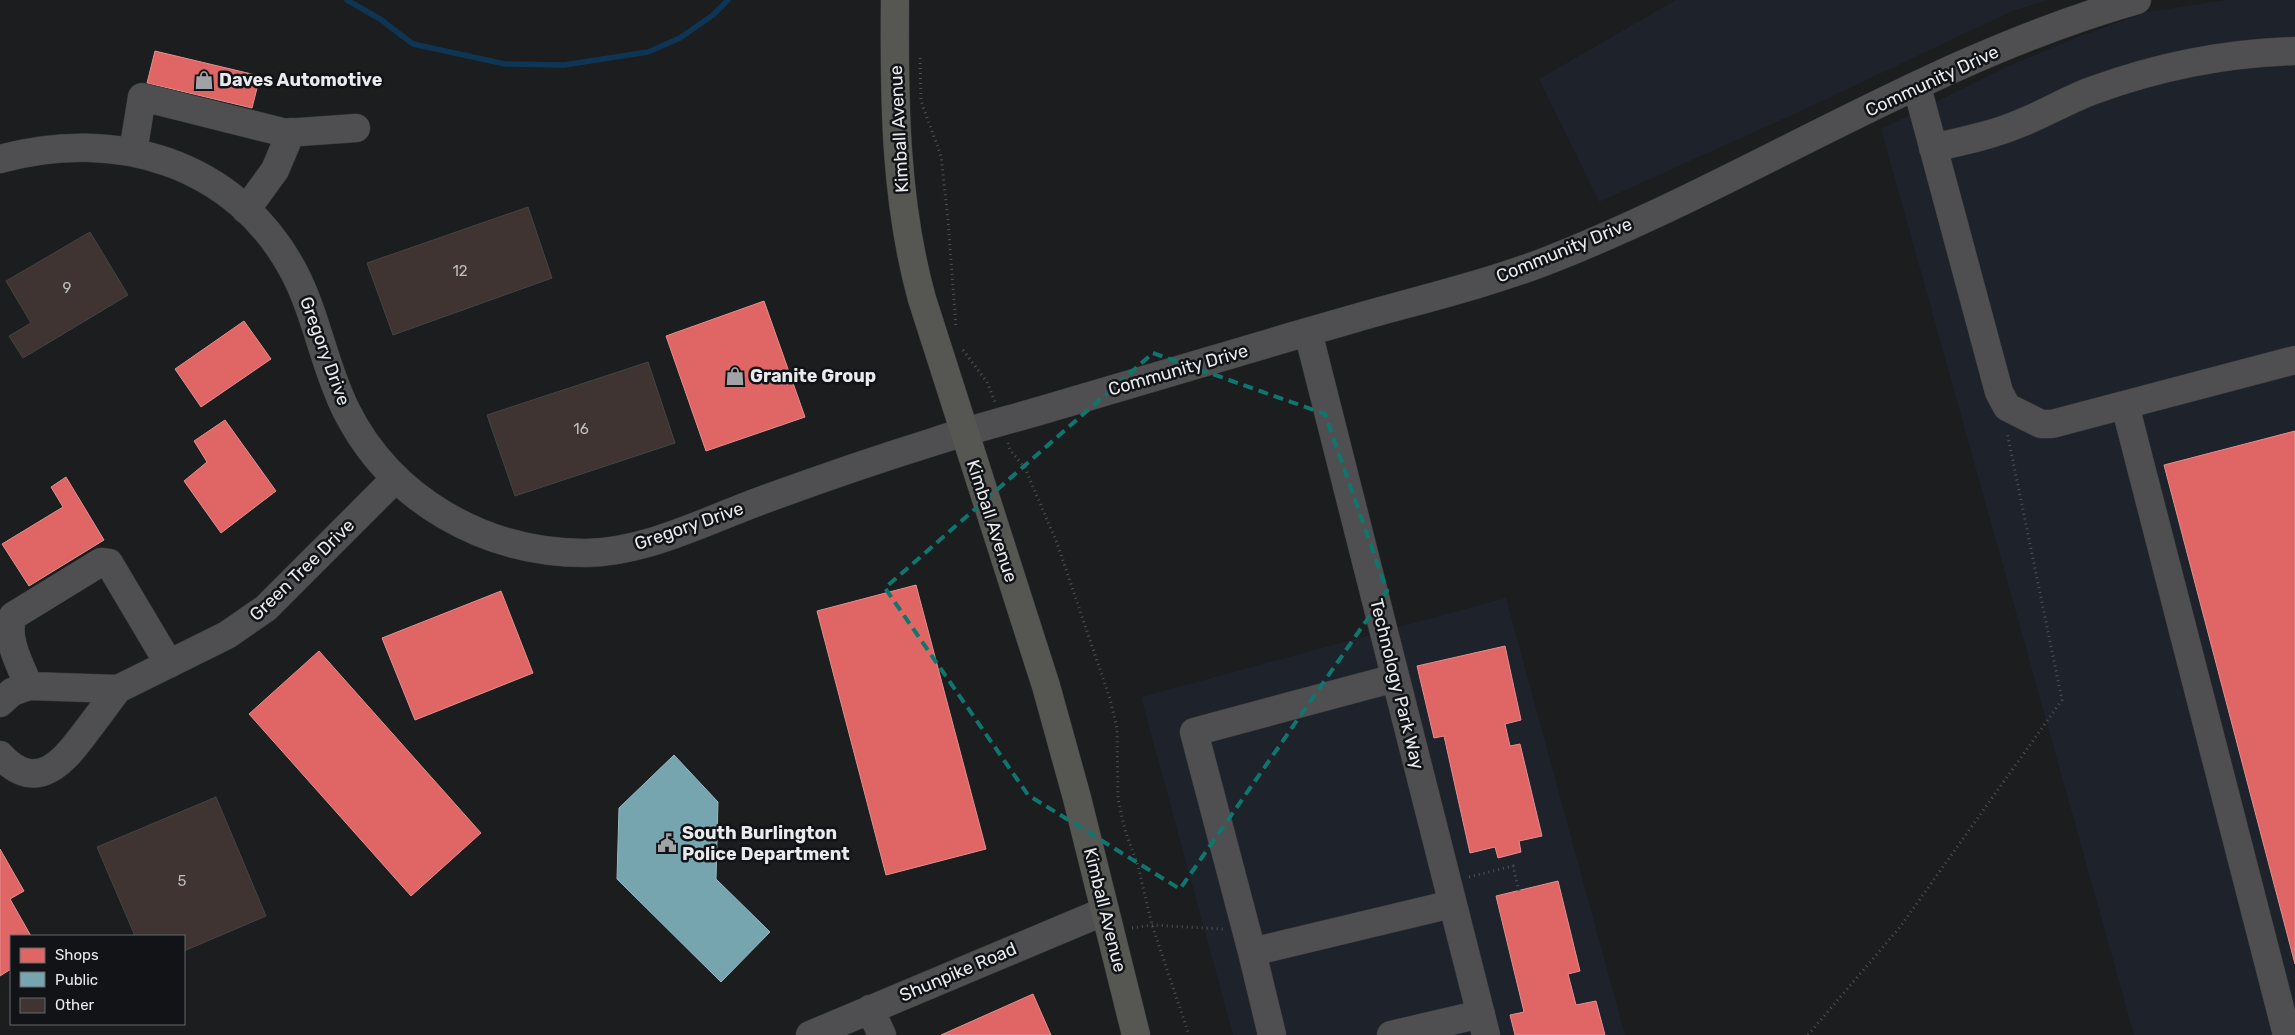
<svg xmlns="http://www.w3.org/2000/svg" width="2295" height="1035" font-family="Rubik,sans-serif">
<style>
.built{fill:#1e222b}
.shops{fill:#e06666;stroke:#e38e8e}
.public{fill:#76a5af;stroke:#98bac2}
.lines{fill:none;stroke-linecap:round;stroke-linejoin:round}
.stream{stroke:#0e3554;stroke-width:5.5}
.building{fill:#3f3432;stroke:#444}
.minor-casing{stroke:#373839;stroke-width:29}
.major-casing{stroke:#373839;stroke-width:29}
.path{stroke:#505153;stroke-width:3;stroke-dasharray:1 4;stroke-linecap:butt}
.minor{stroke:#4f4f51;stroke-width:28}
.major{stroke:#565653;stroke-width:28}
.marked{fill:none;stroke:#0f766e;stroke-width:4;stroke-dasharray:10 6;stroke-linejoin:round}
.labels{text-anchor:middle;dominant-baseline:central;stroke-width:5;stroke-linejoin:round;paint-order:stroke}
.number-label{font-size:15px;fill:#bebcbe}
.poi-label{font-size:18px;font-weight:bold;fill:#e9eaed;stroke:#111317;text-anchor:start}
.street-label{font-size:18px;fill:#e9eaed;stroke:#111317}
</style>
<rect width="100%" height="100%" fill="#1b1d1f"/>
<path class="built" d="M1676,0H2048L2010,12L1801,111L1599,202L1539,79Z
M2226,0H2295V1035H2134L1881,129L2006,67L2078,37L2147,12Z
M1506,598L1625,1035H1233L1141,697Z"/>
<path class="shops" d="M155,51L260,76L252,108L147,83Z
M764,301L805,417L706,451L666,336Z
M244,321L271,359L201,407L175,369Z
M225,420L276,491L221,533L184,481L207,462L194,441Z
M2295,431V964L2164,465Z
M66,477L104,540L29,586L2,544L63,507L51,487Z
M916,585L986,849L886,875L817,611Z
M501,591L533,673L415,720L382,638Z
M1505,646L1521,720L1505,724L1510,746L1520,744L1542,836L1519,841L1521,852L1498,858L1495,847L1470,853L1444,736L1434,738L1417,666Z
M319,651L481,833L411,896L249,714Z
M0,849L24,891L10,899L31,936H11V969L0,976Z
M1558,881L1580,971L1568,974L1576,1005L1596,1001L1605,1035H1515L1510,1015L1524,1012L1496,896Z
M1033,994L1051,1035H941Z"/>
<path class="public" d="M674,755L718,802L716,879L770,932L721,982L617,879L619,808Z"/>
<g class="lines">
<path class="stream" d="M347,0L380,19L413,44L505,64L564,65L648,52L680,38L713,15L728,0"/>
</g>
<path class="building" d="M528,207L552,278L393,335L367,263Z
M90,232L128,295L23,358L9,336L31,323L6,281Z
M648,362L675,443L515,496L487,415Z
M216,797L266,916L184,951V936H135L97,847Z"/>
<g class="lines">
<g class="minor-casing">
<path id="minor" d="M1917,87L1999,392L2007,407L2041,424H2052L2295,360
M1933,148C1963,141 1993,135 2021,123C2046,113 2069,99 2094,90C2160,66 2225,53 2295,51
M133,152L142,97L286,133L356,128
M0,159C115,127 236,162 294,272C317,316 324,366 346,410C391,500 485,553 585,553C646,552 703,522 760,501C817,480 875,460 933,442C976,428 1020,417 1063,404C1160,375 1258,346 1356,318C1419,300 1483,285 1544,262C1745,184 1928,59 2137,0
M246,210L275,170L291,132
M1308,332L1486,1035
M2125,405L2287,1035
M29,686C21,667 4,637 13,616L101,562L109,563L169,664
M0,703L12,692L29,686L118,689L227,635L266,608L395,479
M0,755C38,796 65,760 88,729C98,716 108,702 118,689
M1252,952L1194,732L1395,678
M870,1009L882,1035
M810,1035L1105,911
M1272,1035L1252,952L1452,904
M1391,1035L1481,1014"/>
</g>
<g class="major-casing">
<path id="major" d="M895,0C894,101 895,202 922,299L1046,686L1077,798L1136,1035"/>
</g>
<path class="path" d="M920,58L921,101L941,156L948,220L956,327
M963,350L987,382L995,402
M1008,443L1010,450L1025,468L1057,543L1110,699L1117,728L1118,799L1125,830L1138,866L1152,925L1189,1035
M1469,877L1513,866L1519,891
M1132,928L1152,925L1223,929
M1808,1035L1900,927L2062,700L2007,432"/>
<use href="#minor" class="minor"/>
<use href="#major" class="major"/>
</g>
<path class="marked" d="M1153,353L1325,414L1387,591L1180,889L1028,795L885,588Z"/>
<defs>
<g id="shop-bare" transform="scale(1.5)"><path d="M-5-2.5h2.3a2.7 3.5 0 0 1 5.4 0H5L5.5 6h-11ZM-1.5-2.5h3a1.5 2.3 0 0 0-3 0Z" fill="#a1a2a5" stroke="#111317" stroke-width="2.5" paint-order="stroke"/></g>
<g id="civic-bare" transform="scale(1.5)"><path d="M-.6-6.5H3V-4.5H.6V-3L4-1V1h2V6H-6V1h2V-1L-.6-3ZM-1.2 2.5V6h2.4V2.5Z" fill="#a1a2a5" stroke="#111317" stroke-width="2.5" paint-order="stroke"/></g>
</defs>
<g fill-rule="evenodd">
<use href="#shop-bare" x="204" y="80"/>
<use href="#shop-bare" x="735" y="376"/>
<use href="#civic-bare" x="667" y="843"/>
</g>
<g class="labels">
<g class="number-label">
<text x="460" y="271">12</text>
<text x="67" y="288">9</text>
<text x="581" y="429">16</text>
<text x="182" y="881">5</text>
</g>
<g class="poi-label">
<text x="219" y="80">Daves Automotive</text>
<text x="750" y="376">Granite Group</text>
<text x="682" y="833">South Burlington<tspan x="682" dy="21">Police Department</tspan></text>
</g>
<g class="street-label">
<text transform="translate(1932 81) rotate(-25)">Community Drive</text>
<text transform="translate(899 129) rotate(-93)">Kimball Avenue</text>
<text transform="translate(1564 250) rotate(-22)">Community Drive</text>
<text transform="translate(325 351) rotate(70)">Gregory Drive</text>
<text transform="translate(1178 370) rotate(-16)">Community Drive</text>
<text transform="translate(992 521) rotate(72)">Kimball Avenue</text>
<text transform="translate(689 526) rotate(-19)">Gregory Drive</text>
<text transform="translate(302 570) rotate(-44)">Green Tree Drive</text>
<text transform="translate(1397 684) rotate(76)">Technology Park Way</text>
<text transform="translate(1105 910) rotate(76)">Kimball Avenue</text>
<text transform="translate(958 972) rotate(-23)">Shunpike Road</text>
</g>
</g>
<rect x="10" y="935" width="175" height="90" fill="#111317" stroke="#67696d"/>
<rect x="20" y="948" width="25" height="15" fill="#e06666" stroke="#67696d"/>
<text x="55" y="960" font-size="15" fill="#e9eaed">Shops</text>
<rect x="20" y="972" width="25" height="15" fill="#76a5af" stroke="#67696d"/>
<text x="55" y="985" font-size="15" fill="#e9eaed">Public</text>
<rect x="20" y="998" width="25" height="15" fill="#3f3432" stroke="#67696d"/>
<text x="55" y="1010" font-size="15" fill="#e9eaed">Other</text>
</svg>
